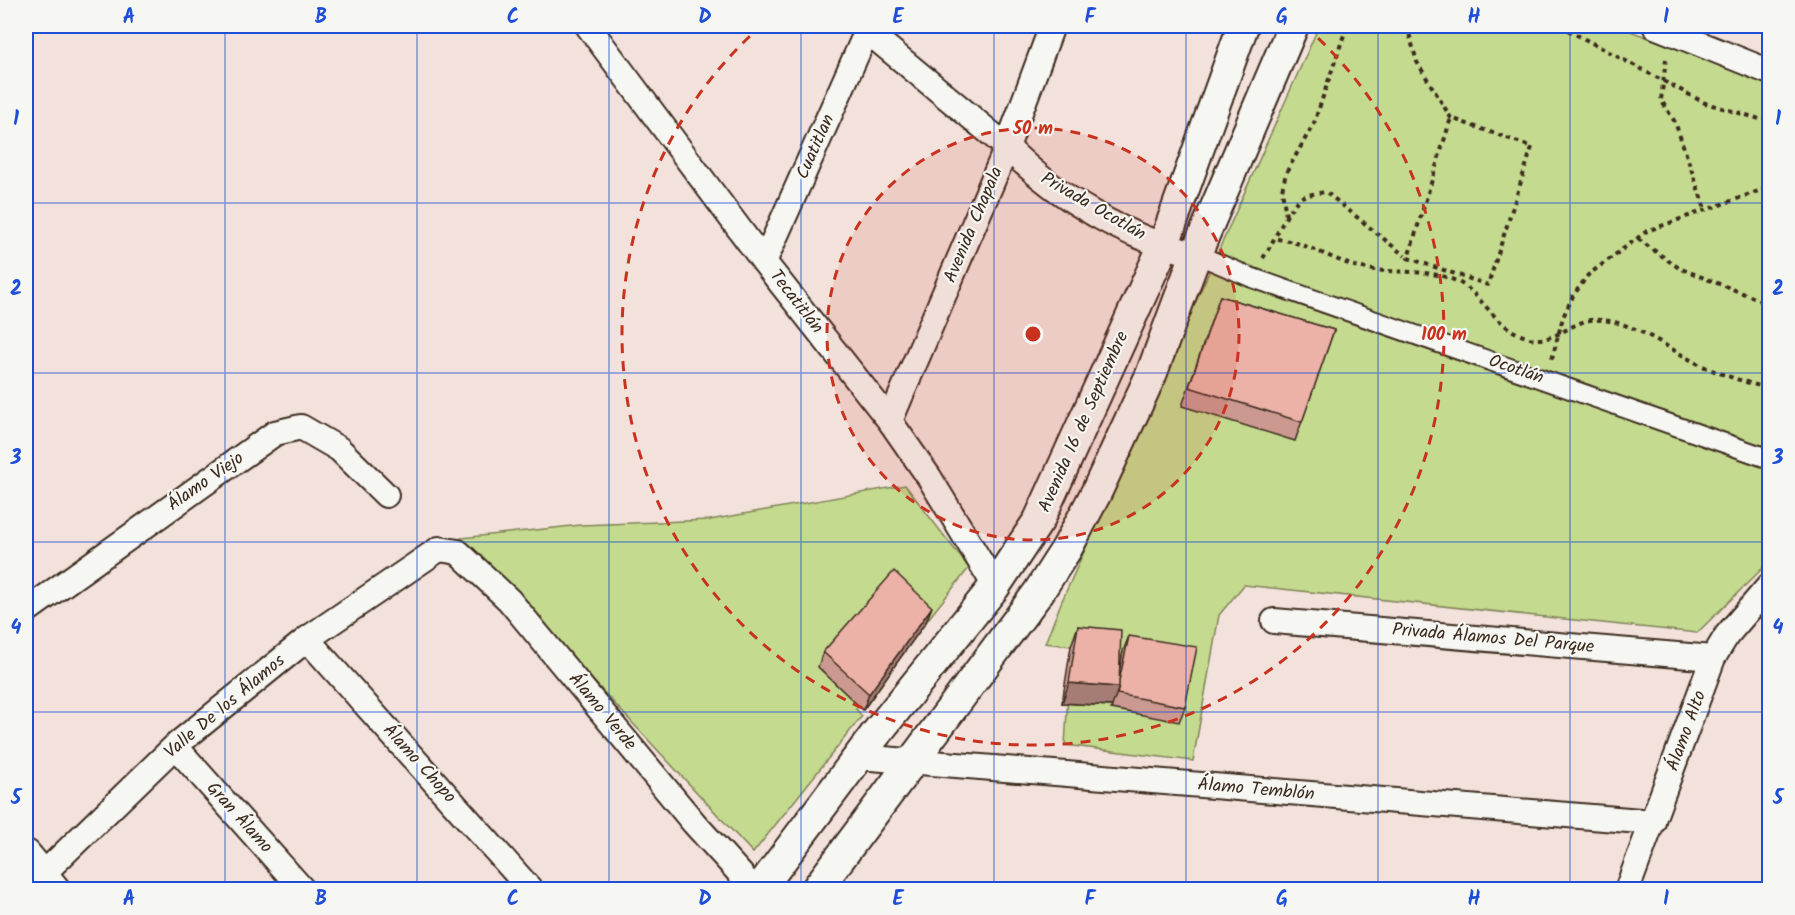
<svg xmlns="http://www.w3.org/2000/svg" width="1795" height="915" font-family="Kalam,sans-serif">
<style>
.green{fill:#c4da8f;stroke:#808256;stroke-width:1.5}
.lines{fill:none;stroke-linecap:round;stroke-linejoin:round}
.pedestrian-casing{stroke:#3b2a1e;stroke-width:22}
.minor-casing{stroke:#3b2a1e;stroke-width:28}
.tertiary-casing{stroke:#3b2a1e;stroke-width:34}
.path{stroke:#3b2a1e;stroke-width:4;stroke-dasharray:4.5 4.5;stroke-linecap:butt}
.pedestrian{stroke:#f6f6f2;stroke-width:18}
.minor{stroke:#f6f6f2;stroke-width:24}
.tertiary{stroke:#f6f6f2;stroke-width:30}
.wall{fill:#cb9990;stroke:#3b2a1e;stroke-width:1.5}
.shaded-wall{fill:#a57d75;stroke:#3b2a1e;stroke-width:1.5}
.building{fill:#ecb2a7;stroke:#3b2a1e;stroke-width:1.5}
.grid{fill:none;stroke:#1d4ed8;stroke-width:1.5;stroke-opacity:0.55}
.ring{fill:none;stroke:#c8321e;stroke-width:3;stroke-dasharray:10 8}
.labels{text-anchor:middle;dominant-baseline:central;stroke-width:4.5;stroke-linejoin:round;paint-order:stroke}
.street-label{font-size:18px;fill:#3b2a1e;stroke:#f6f6f2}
.centre{fill:#c8321e;stroke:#f6f6f2;stroke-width:3}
.ring-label{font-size:18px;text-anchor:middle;font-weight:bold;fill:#c8321e;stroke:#f6f6f2;stroke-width:4.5;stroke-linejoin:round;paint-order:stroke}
.neatline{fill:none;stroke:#1d4ed8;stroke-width:2}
.grid-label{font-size:20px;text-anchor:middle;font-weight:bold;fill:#1d4ed8}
</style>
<rect width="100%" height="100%" fill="#f3e2dc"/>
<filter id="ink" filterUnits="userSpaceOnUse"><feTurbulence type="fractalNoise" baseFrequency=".0167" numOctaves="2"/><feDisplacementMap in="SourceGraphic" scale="12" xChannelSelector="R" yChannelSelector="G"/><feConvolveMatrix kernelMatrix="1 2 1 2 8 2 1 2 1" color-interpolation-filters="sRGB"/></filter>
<g filter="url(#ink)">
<path class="green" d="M1319,26H1617L1769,83V562L1697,633L1244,585L1219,615L1193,761L1065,745L1071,646L1045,643L1061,603Z
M905,485L969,568L856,709L862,716L753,853L461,538L581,525L710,520Z"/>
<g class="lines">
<g class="pedestrian-casing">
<path id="pedestrian" d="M1196,254L1250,277L1770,459"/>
</g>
<g class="minor-casing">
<path id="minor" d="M588,26L764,262L890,421L929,477L995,586
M861,26L1007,147C1056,197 1128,240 1196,254
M1655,26L1770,72
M764,262L867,31
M890,421L1007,147L1052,26
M26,611L275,433L301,427L339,449L386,495
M1274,621L1713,658
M307,639L531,890
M175,746L303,890
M859,757L1653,822
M31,890L42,875L175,746L307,639L439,549L458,552L509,600L694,823L755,890
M1627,890L1713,658L1727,635L1770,585"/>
</g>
<g class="tertiary-casing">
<path id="tertiary" d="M26,855L55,890
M759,890L875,735L995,586L1039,520L1163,247L1243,26
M816,890L1038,593L1067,548L1096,493L1151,375L1196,254L1293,26"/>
</g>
<path class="path" d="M1407,26L1417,62L1451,118L1532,147L1488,285L1408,258L1451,118
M1560,26L1705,103L1770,122
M1666,59L1661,100L1675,122L1705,209
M1286,216L1282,190L1286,173L1314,123L1347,26
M1277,239C1308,242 1335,263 1367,269C1397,274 1427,268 1456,281C1481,292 1493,326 1526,337C1558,347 1571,316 1602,320C1634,323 1662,344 1689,359C1714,373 1742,381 1770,389
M1638,239L1679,268L1760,300L1770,312
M1263,258C1273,244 1290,203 1302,197C1308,194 1319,193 1326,192L1405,256
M1552,359L1563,317L1573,296L1588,275L1647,231L1770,187"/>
<use href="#pedestrian" class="pedestrian"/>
<use href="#minor" class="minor"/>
<use href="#tertiary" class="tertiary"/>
</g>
<path class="wall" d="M1220,296L1334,330L1295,441L1182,406Z
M926,622L863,710L818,667L823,652Z
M1078,626L1120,667L1123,651L1129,636L1185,707L1179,722L1111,709L1112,706L1062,703L1071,646Z"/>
<path class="shaded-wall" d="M932,607L926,622L863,710L869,694Z
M1069,683L1119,687L1112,706L1062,703Z"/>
<path class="building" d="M1220,296L1334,330L1302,422L1189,387Z
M894,571L932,607L869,694L823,652Z
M1078,626L1121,630L1119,687L1069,683Z
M1129,636L1197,647L1185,707L1117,694L1119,687V681Z"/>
</g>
<path class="grid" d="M225,26V890M417,26V890M609,26V890M801,26V890M994,26V890M1186,26V890M1378,26V890M1570,26V890M26,203H1770M26,373H1770M26,542H1770M26,712H1770"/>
<circle cx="1033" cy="334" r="206" fill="#c8321e" fill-opacity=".12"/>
<g class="ring">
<circle cx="1033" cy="334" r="206"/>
<path d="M1305 26A411 411 0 1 1 761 26"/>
</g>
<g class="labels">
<g class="street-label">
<text transform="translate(816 147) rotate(-66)">Cuatitlan</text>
<text transform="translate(1093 207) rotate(30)">Privada Ocotlán</text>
<text transform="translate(974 225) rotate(-67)">Avenida Chapala</text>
<text transform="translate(796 302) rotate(52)">Tecatitlán</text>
<text transform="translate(1516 370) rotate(19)">Ocotlán</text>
<text transform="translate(1084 422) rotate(-66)">Avenida 16 de Septiembre</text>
<text transform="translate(206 482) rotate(-35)">Álamo Viejo</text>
<text transform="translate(1493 639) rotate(5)">Privada Álamos Del Parque</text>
<text transform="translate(225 707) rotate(-40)">Valle De los Álamos</text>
<text transform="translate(602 712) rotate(50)">Álamo Verde</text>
<text transform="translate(1687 731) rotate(-70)">Álamo Alto</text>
<text transform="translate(419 764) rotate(48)">Álamo Chopo</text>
<text transform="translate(1256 790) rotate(5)">Álamo Temblón</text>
<text transform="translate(239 818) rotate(48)">Gran Álamo</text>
</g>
</g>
<circle cx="1033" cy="334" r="9" class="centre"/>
<g class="ring-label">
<text x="1033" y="134">50 m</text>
<text x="1444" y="340">100 m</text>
</g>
<rect width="1795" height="915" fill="none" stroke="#f6f6f2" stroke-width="66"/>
<rect x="33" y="33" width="1729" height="849" class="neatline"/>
<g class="grid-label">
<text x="129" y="23">A</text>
<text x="321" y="23">B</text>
<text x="513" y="23">C</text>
<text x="705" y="23">D</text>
<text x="898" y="23">E</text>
<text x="1090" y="23">F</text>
<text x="1282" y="23">G</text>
<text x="1474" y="23">H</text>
<text x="1666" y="23">I</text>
<text x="16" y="125">1</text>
<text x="1778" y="125">1</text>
<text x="16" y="295">2</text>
<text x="1778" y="295">2</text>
<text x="16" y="464">3</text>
<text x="1778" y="464">3</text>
<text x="16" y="634">4</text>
<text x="1778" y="634">4</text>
<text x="16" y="804">5</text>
<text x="1778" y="804">5</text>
<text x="129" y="905">A</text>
<text x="321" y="905">B</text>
<text x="513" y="905">C</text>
<text x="705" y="905">D</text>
<text x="898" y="905">E</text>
<text x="1090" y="905">F</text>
<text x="1282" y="905">G</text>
<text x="1474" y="905">H</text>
<text x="1666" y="905">I</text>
</g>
</svg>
